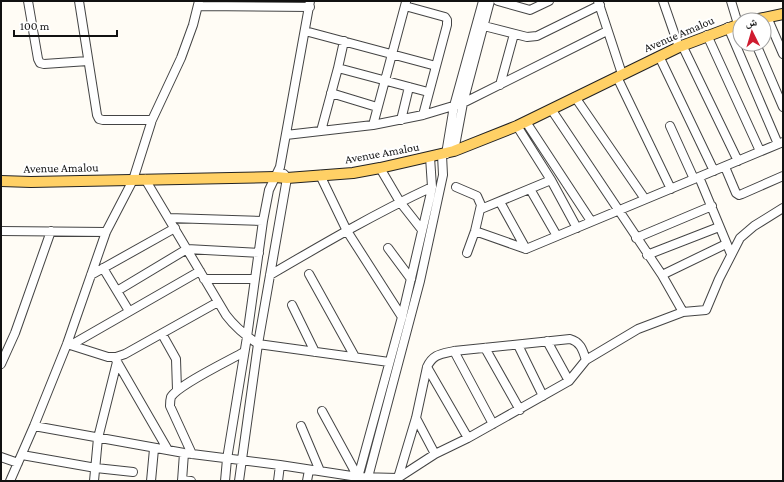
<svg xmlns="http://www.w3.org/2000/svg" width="784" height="482" font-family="'Crimson Pro','Noto Naskh Arabic',serif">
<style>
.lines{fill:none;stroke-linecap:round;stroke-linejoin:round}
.minor-casing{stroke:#444;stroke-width:10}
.major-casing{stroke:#222;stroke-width:12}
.minor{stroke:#fff;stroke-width:8}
.major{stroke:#ffd065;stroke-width:10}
.labels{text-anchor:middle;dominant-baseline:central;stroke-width:4;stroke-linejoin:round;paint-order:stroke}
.street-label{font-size:12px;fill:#111;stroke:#fff}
</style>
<rect width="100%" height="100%" fill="#fffcf5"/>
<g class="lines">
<g class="minor-casing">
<path id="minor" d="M28,1L38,59L40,63L44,64L88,61
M79,1L97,115L99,119L103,120H152
M498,1L530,10L549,1
M598,1L622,74
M663,1L679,47
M731,1L738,24
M198,6L310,7
M405,6L445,17L447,20V25L423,115
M767,17L783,54
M484,26L527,37L537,36L600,5
M728,27L778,144
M305,31L436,66
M707,35L760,151
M756,44L783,107
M682,45L738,161
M659,56L714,171
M338,68L428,92
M617,77L671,189
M500,85L514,34
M331,93L377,107
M575,97L645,199
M551,109L662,275L683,312
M401,120L409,87
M526,122L591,221
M373,125L406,2
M517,126L551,180L577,228
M670,126L694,179
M321,131L338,68L344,41
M286,135L373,125L423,115L463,103L607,31
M454,151L463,103L490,1
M446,154L454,106L483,1
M725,167L736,193L739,195L742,194L783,176
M380,168L400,202L422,230
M320,175L347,231L402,317
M699,177L731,254
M145,179L226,315C235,327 246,336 258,344L389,362
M456,187L477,196L481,205L475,231L467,253
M530,189L557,236
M500,202L526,249
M481,209L551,180
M169,218L263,221
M1,231L106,232
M475,231L526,249L783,142
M636,238L712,206
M388,248L411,279
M647,255L719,227
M103,268L129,311
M309,274L355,357
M91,275L175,228
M270,275C323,244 376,213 432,187
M662,275L726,244
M204,279H255
M117,291L187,249L259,253
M292,305L315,352
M162,334L176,359L177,390
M547,341L569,381
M67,344L108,357H116L125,354L218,302
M71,345L200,271
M518,345L543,396
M485,348L520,410
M454,351L493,424
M116,360L168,450
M1,364L15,333L51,231
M427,367L468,438
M322,411L358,477
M416,418L435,454
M34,426L184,453L280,465L358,477L398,478L435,454L468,438L569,381L586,360L638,329L683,312L706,310L719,279L740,238L754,226L783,208
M301,426L320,471
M192,454L170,406C170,403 170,400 171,397C178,385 230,360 244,352
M22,455L96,468L133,472
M1,457L18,463
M398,478L416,418L427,367C433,354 441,354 454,351L570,339C581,342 583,351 586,360
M182,480L191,481
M10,481L34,426L67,344L106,232L133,180L152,120L181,58L193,25L199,1
M94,481L98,438L117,362
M151,481L154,449
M182,481L184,453
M225,481L227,459L247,337L263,221L269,190L280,167L310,1
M239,481L258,344L287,178L284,174
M278,481L280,465
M307,481L309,470
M357,481L402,317L430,197L432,187L430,157
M367,481L420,281L443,175L442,155"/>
</g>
<g class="major-casing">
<path id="major" d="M754,20L783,14
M1,181L31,182L275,177L287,178L353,173L380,168L454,151L517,126L679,47L740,24"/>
</g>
<use href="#minor" class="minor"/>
<use href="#major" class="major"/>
</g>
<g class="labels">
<g class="street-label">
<text transform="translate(679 34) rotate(-23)">Avenue Amalou</text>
<text transform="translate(382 153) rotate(-10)">Avenue Amalou</text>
<text transform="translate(61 168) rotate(-1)">Avenue Amalou</text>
</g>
</g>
<rect width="784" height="482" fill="none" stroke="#111111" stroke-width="4"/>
<g transform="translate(752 32) rotate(355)"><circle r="19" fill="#ffffff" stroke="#a0a0a0"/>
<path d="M0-3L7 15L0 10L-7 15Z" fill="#cf1b2f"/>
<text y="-6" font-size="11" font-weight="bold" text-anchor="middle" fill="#111111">ش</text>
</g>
<path d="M14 30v6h103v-6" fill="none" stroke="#111111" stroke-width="2"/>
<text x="20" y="30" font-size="12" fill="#111111" stroke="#ffffff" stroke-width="3" paint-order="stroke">100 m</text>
</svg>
